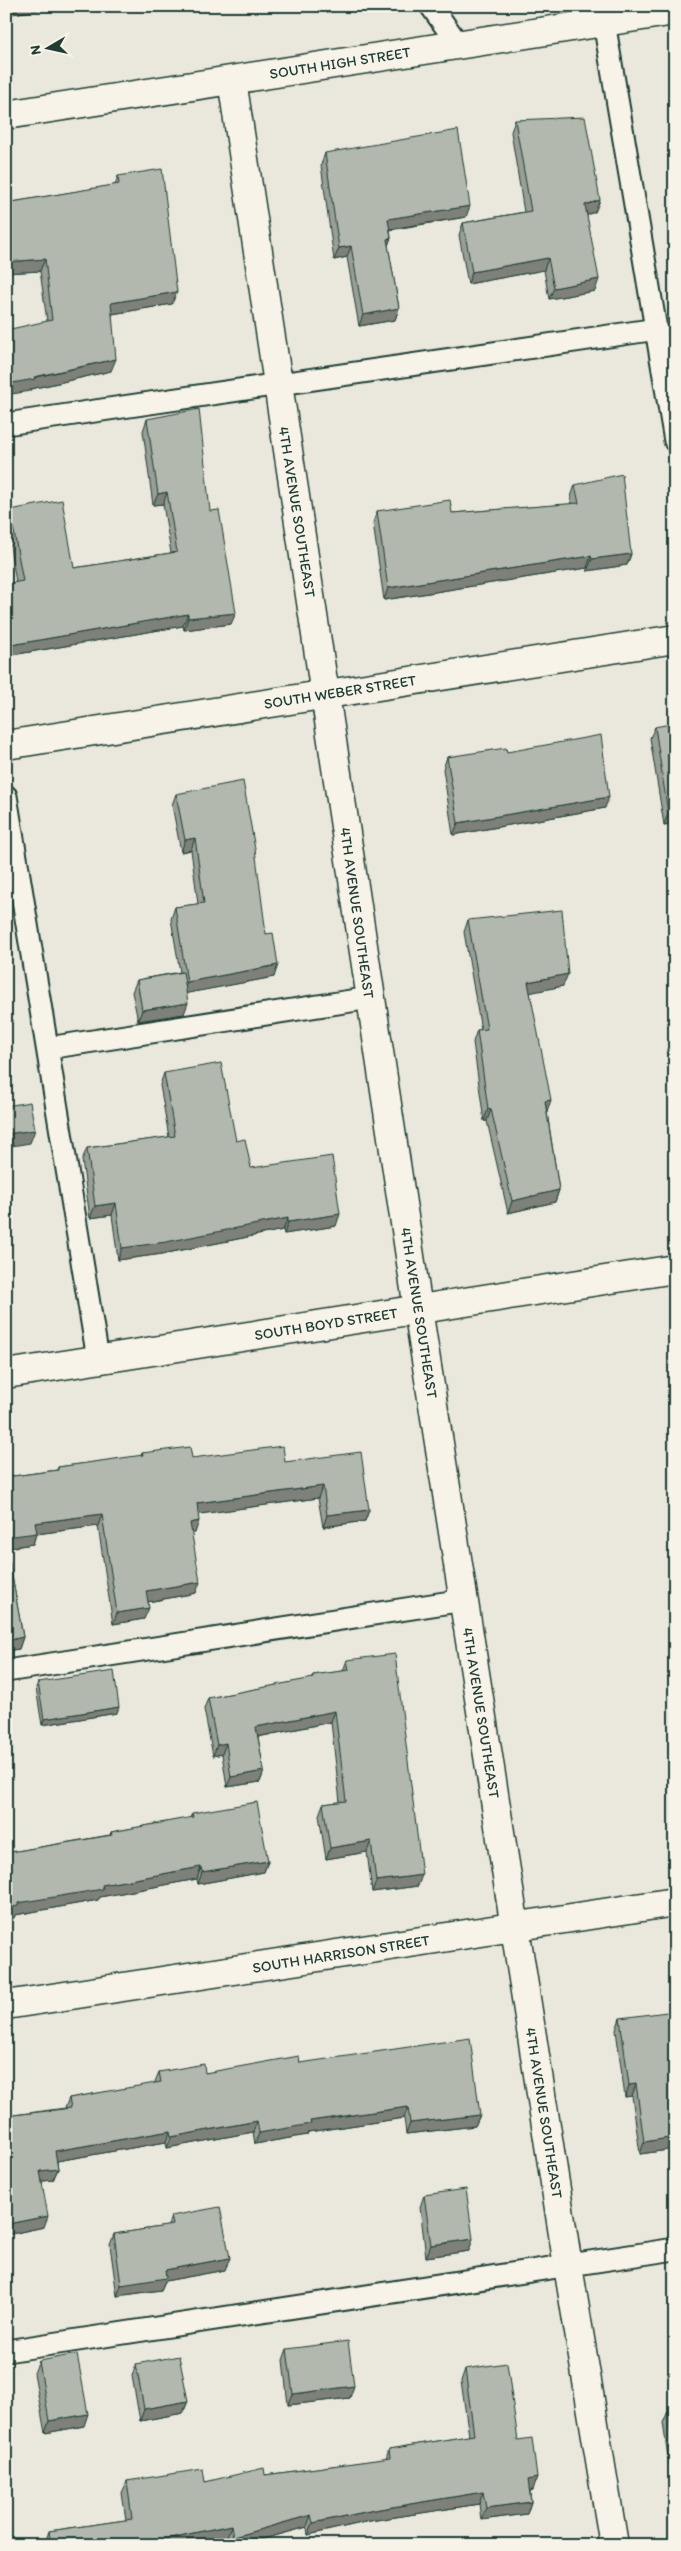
<svg xmlns="http://www.w3.org/2000/svg" width="681" height="2551" font-family="Itim,sans-serif">
<style>
.lines{fill:none;stroke-linecap:round;stroke-linejoin:round}
.lane-casing{stroke:#1f3d34;stroke-width:25}
.street-casing{stroke:#1f3d34;stroke-width:31}
.secondary-casing{stroke:#1f3d34;stroke-width:31}
.lane{stroke:#f7f3e8;stroke-width:21}
.street{stroke:#f7f3e8;stroke-width:28}
.secondary{stroke:#f7f3e8;stroke-width:28}
.wall{fill:#999e96;stroke:#1f3d34}
.shaded-wall{fill:#7d817a;stroke:#1f3d34}
.building{fill:#b2b8ae;stroke:#1f3d34}
.labels{text-anchor:middle;dominant-baseline:central;stroke-width:4;stroke-linejoin:round;paint-order:stroke}
.street-label{font-size:15px;fill:#1f3d34;stroke:#f7f3e8}
</style>
<rect width="100%" height="100%" fill="#eae8dd"/>
<filter id="ink" filterUnits="userSpaceOnUse"><feTurbulence type="fractalNoise" baseFrequency=".02" numOctaves="2"/><feDisplacementMap in="SourceGraphic" scale="10" xChannelSelector="R" yChannelSelector="G"/><feConvolveMatrix kernelMatrix="1 2 1 2 8 2 1 2 1" color-interpolation-filters="sRGB"/></filter>
<g filter="url(#ink)">
<g class="lines">
<g class="lane-casing">
<path id="lane" d="M431,6L458,44
M604,22L675,441
M6,424L657,329
M6,796L98,1359
M48,1048L370,998
M6,1671L464,1600
M6,2351L675,2249"/>
</g>
<g class="street-casing">
<path id="street" d="M232,80L418,1309L568,2266L614,2545
M6,115L675,11
M6,745L675,639
M6,1374L675,1269"/>
</g>
<g class="secondary-casing">
<path id="secondary" d="M6,2005L675,1902"/>
</g>
<use href="#lane" class="lane"/>
<use href="#street" class="street"/>
<use href="#secondary" class="secondary"/>
</g>
<path class="wall" d="M515,120L600,200L595,212L587,215L595,291L549,299L544,270L468,284L459,235L463,223L524,212L511,132Z
M325,153L466,217L390,230L391,238L388,245L399,308L395,320L359,326L347,257L334,260L321,165Z
M118,176L172,304L112,314L111,371L31,389L30,391L47,321L40,271L6,273V203L115,185Z
M147,419L210,511L231,624L184,630L183,626L6,656V584L16,582L6,524V520L10,510L74,568L171,553L163,504L153,505L143,431Z
M575,485L631,554L627,565L587,571V568L384,600L373,523L377,511L452,513L572,504L571,497Z
M655,727L675,823L664,825L650,738Z
M507,752L605,808L453,835L443,769L447,757Z
M176,794L266,934L274,977L186,993L184,1014L138,1021L132,992L137,980L180,972L171,919L175,907L198,904L191,850L181,852L172,805Z
M468,920L563,986L530,992L547,1112L559,1190L555,1202L508,1213L487,1121H484L473,1042L477,1030H481L464,932Z
M164,1073L236,1141L251,1168L336,1226L284,1234L283,1230L162,1254L118,1260L112,1215L90,1218L82,1160L87,1148L169,1137L160,1085Z
M142,1453L192,1458L285,1462L369,1510L365,1521L323,1527L318,1498L198,1514L195,1533H192L196,1593L148,1602L144,1619L113,1624L98,1526L36,1534L33,1544L7,1548L23,1637L19,1649L6,1651V1477L57,1470L58,1467L141,1456Z
M347,1660L418,1886L372,1892L367,1852L326,1859L319,1815L323,1804L340,1802L331,1722L258,1737L264,1771L260,1782L227,1787L222,1754L213,1756L204,1709L208,1698L311,1679L313,1675L343,1671Z
M38,1682L117,1713L42,1725L36,1688Z
M192,1813L268,1861L264,1872L198,1884L197,1879L100,1897L98,1900L15,1915L14,1918L11,1852L110,1835L111,1832L190,1818Z
M620,2018L675,2149L640,2154L632,2096L625,2097L616,2030Z
M300,2063L480,2115L475,2126L406,2134L404,2118L308,2132L307,2135L255,2144L253,2132L167,2148L166,2142L57,2161L58,2169L53,2180L42,2181L44,2227L6,2235V2116L65,2108L69,2098L154,2084L159,2072L205,2073Z
M424,2195L469,2251L426,2257L420,2207Z
M171,2216L225,2270L165,2281L161,2290L117,2296L110,2245L114,2234L168,2226Z
M287,2349L350,2398L288,2405L283,2360Z
M39,2361L84,2426L45,2433L34,2373Z
M136,2364L188,2401L183,2413L140,2421L132,2376Z
M465,2369L518,2440L533,2490L530,2491L531,2502L527,2514L481,2520L479,2504L370,2521L308,2535L307,2527L242,2545H228L227,2537L188,2545H45V2543L49,2531L126,2520L122,2493L127,2481L205,2482L265,2475L386,2459L389,2449L469,2436L461,2381Z
M675,2410V2477H671L663,2423L668,2411Z"/>
<path class="shaded-wall" d="M6,6H65L6,15Z
M600,200L595,212L581,217L585,205Z
M470,206L466,217L384,230L388,219Z
M391,238L386,250L387,239Z
M351,246L347,257L334,260L339,248Z
M548,258L544,270L468,284L472,272Z
M45,259L40,271L6,273V262Z
M599,279L595,291L549,299L554,288Z
M177,292L172,304L106,315L111,303Z
M399,308L395,320L359,326L363,315Z
M116,359L111,371L31,389L30,391L6,395V384Z
M167,492L163,504L153,505L158,494Z
M631,554L627,565L587,571L592,559Z
M591,556L587,568L384,600L388,588Z
M236,613L231,624L184,630L188,618Z
M188,614L183,626L6,656L11,645Z
M609,797L605,808L453,835L458,823Z
M675,812V823L664,825L668,813Z
M195,838L191,850L181,852L185,840Z
M278,965L274,977L183,994L187,982Z
M568,974L563,986L524,994L528,982Z
M188,1003L184,1014L138,1021L142,1010Z
M551,1100L547,1112L545,1101Z
M488,1109H491L487,1121H484Z
M35,1130L30,1143L6,1147V1134Z
M559,1190L555,1202L508,1213L512,1201Z
M116,1203L112,1215L90,1218L95,1206Z
M340,1214L336,1226L284,1234L288,1222Z
M288,1218L283,1230L162,1254L118,1260L122,1248Z
M323,1486L318,1498L193,1515L197,1503Z
M369,1510L365,1521L323,1527L327,1515Z
M102,1514L98,1526L36,1534L33,1544L6,1548V1537L35,1523Z
M199,1521L195,1533L186,1534L190,1523Z
M200,1582L196,1593L142,1603L146,1591Z
M149,1608L144,1619L113,1624L117,1613Z
M23,1637L19,1649L6,1651V1641Z
M119,1707L117,1713L42,1725L44,1719Z
M335,1711L331,1722L252,1738L256,1727Z
M226,1743L222,1754L213,1756L217,1745Z
M264,1771L260,1782L227,1787L231,1777Z
M371,1841L367,1852L326,1859L330,1848Z
M268,1861L264,1872L198,1884L202,1872Z
M201,1867L197,1879L100,1897L98,1900L15,1915L14,1918L6,1919V1908L18,1903L102,1885Z
M422,1875L418,1886L372,1892L376,1881Z
M636,2084L632,2096L625,2097L629,2085Z
M408,2107L404,2118L308,2132L307,2135L255,2144L259,2133L310,2121Z
M480,2115L475,2126L406,2134L410,2123Z
M257,2121L253,2132L167,2148L171,2137Z
M170,2131L166,2142L51,2162L55,2151Z
M675,2137V2149L640,2154L644,2142Z
M58,2169L53,2180L35,2182L40,2171Z
M48,2216L44,2227L6,2235V2228L8,2224Z
M473,2239L469,2251L426,2257L431,2245Z
M230,2258L225,2270L165,2281L161,2290L117,2296L121,2285L165,2270Z
M354,2386L350,2398L288,2405L293,2394Z
M188,2401L183,2413L140,2421L144,2409Z
M88,2414L84,2426L45,2433L49,2421Z
M675,2468V2477H671Z
M537,2478L533,2490L524,2492L528,2480Z
M483,2492L479,2504L370,2521L308,2535L313,2523L374,2510Z
M531,2502L527,2514L481,2520L486,2508Z
M311,2515L307,2527L242,2545H230L233,2537Z
M231,2525L227,2537L188,2545H137Z"/>
<path class="building" d="M585,117L600,200L585,205L599,279L554,288L548,258L472,272L463,223L531,211L515,120Z
M458,130L470,206L388,219L391,238L387,239L399,308L363,315L351,246L339,248L325,153Z
M162,169L177,292L111,303L116,359L34,377L35,379L6,384V330L52,320L45,259L6,262V203L119,184L118,176Z
M199,409L210,511L219,510L236,613L188,618V614L11,645L6,623V584L23,581L10,510L62,500L74,568L177,552L167,492L158,494L147,419Z
M622,474L631,554L592,559L591,556L388,588L377,511L450,500L452,513L579,503L575,485Z
M675,723V812L668,813L655,727Z
M601,735L609,797L458,823L447,757L506,748L507,752Z
M243,781L255,849L266,934L273,933L278,965L187,982L175,907L204,903L195,838L185,840L176,794Z
M562,910L568,974L528,982L551,1100L545,1101L559,1190L512,1201L491,1109H488L477,1030L487,1029L468,920Z
M183,972L188,1003L142,1010L137,980Z
M221,1063L236,1141L245,1139L251,1168L332,1156L340,1214L288,1222V1218L166,1242L122,1248L116,1203L95,1206L87,1148L175,1136L164,1073Z
M30,1102L35,1130L6,1134V1106Z
M283,1446L285,1462L361,1452L369,1510L327,1515L323,1486L197,1503L199,1521L190,1523L200,1582L146,1591L149,1608L117,1613L102,1514L35,1523L37,1533L6,1537V1477L58,1470V1467L143,1455L142,1453L190,1447L192,1458Z
M6,1542L23,1637L6,1641Z
M395,1654L422,1875L376,1881L371,1841L330,1848L323,1804L346,1801L335,1711L256,1727L264,1771L231,1777L226,1743L217,1745L208,1698L313,1678V1675L349,1670L347,1660Z
M114,1671L119,1707L44,1719L38,1682Z
M257,1802L268,1861L202,1872L201,1867L102,1885L103,1889L18,1903V1906L6,1908V1849H10L11,1852L112,1835L111,1832L193,1817L192,1813Z
M675,2011V2137L644,2142L636,2084L629,2085L620,2018Z
M470,2038L480,2115L410,2123L408,2107L310,2121L311,2124L259,2133L257,2121L171,2137L170,2131L55,2151L58,2169L40,2171L48,2216L8,2224L6,2215V2116L71,2108L69,2098L161,2082L159,2072L204,2064L205,2073L299,2056L300,2063Z
M466,2189L473,2239L431,2245L424,2195Z
M220,2207L230,2258L165,2270L166,2278L121,2285L114,2234L173,2225L171,2216Z
M348,2341L354,2386L293,2394L287,2349Z
M77,2354L88,2414L49,2421L39,2361Z
M179,2356L188,2401L144,2409L136,2364Z
M507,2363L518,2440L532,2438L537,2478L528,2480L531,2502L486,2508L483,2492L374,2510L313,2523L311,2515L233,2537L231,2525L137,2545H51L49,2531L132,2519L127,2481L203,2469L205,2482L264,2468L265,2475L390,2458L389,2449L474,2435L465,2369Z
M675,2410V2460L668,2411Z"/>
</g>
<g class="labels">
<g class="street-label">
<text transform="translate(340 63) rotate(-9)">SOUTH HIGH STREET</text>
<text transform="translate(297 512) rotate(81)">4TH AVENUE SOUTHEAST</text>
<text transform="translate(340 692) rotate(-9)">SOUTH WEBER STREET</text>
<text transform="translate(357 913) rotate(82)">4TH AVENUE SOUTHEAST</text>
<text transform="translate(419 1313) rotate(81)">4TH AVENUE SOUTHEAST</text>
<text transform="translate(326 1324) rotate(-9)">SOUTH BOYD STREET</text>
<text transform="translate(481 1713) rotate(81)">4TH AVENUE SOUTHEAST</text>
<text transform="translate(341 1954) rotate(-9)">SOUTH HARRISON STREET</text>
<text transform="translate(544 2113) rotate(81)">4TH AVENUE SOUTHEAST</text>
</g>
</g>
<rect width="681" height="2551" fill="none" stroke="#f7f3e8" stroke-width="25"/>
<rect x="12" y="12" width="656" height="2526" fill="none" stroke="#1f3d34" stroke-width="2" filter="url(#ink)"/>
<g transform="translate(48 48) rotate(261)" stroke="#f7f3e8" stroke-width="4" paint-order="stroke">
<path d="M0-4L9 19L0 12L-9 19Z" fill="#1f3d34"/>
<text y="-8" font-size="14" font-weight="bold" text-anchor="middle" fill="#1f3d34">N</text>
</g>
</svg>
